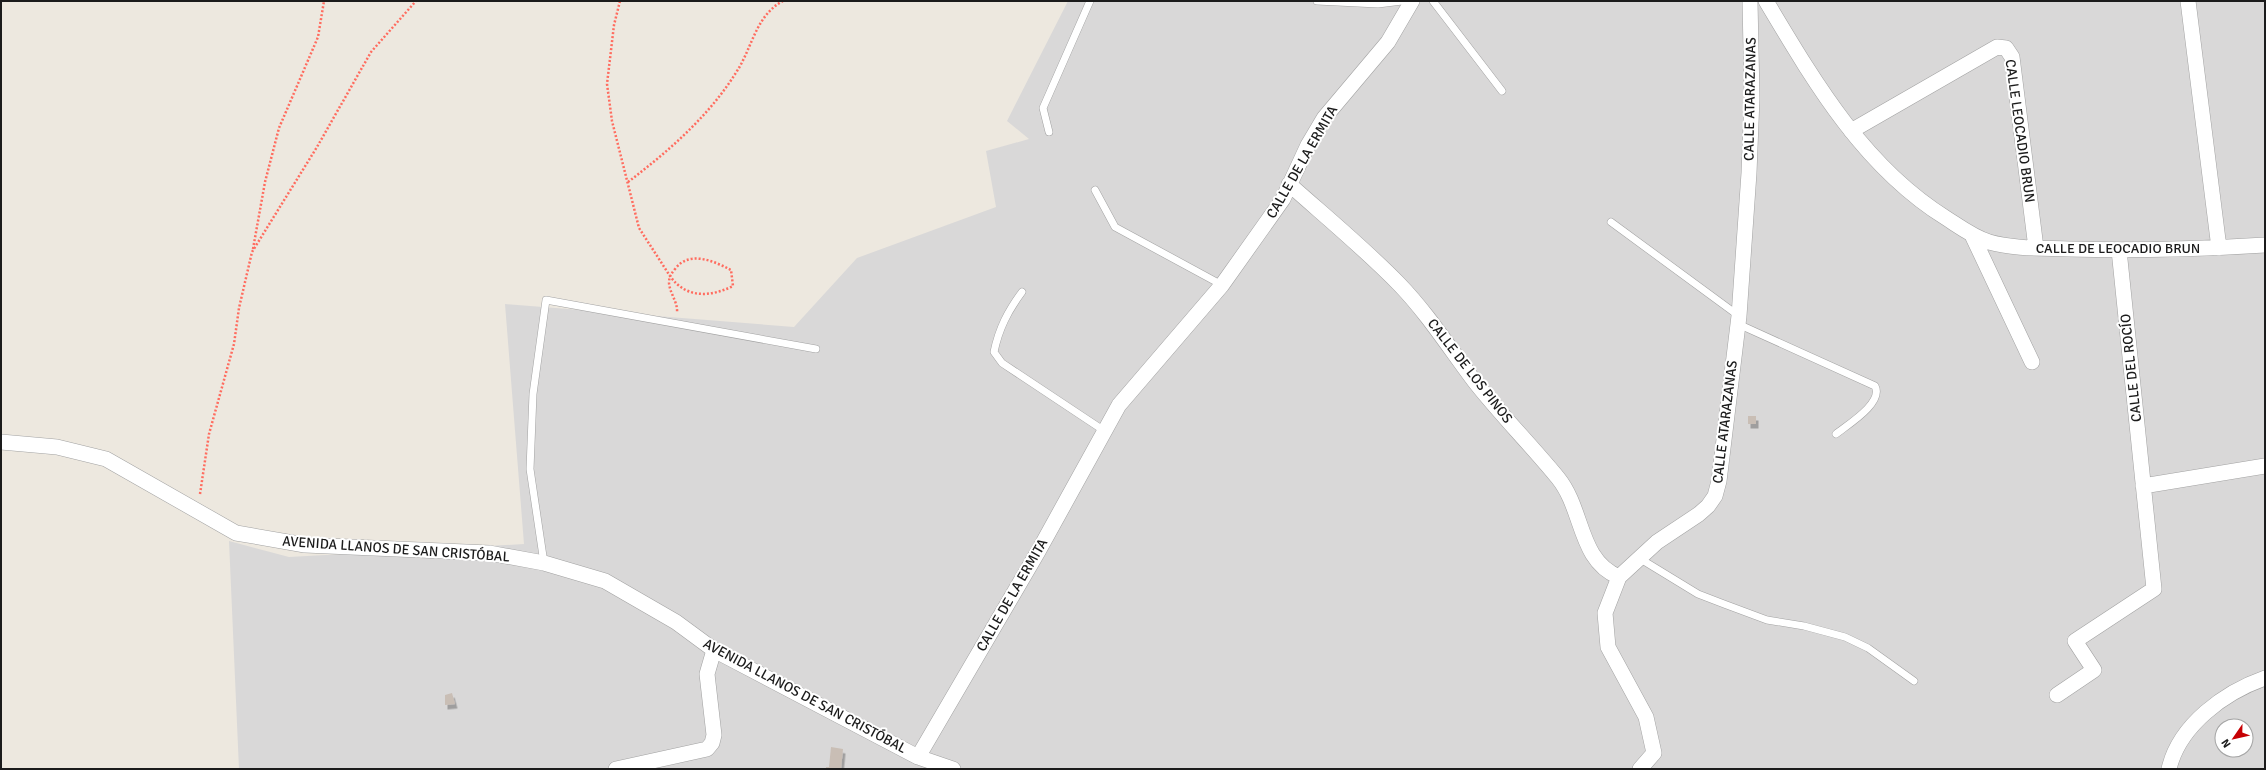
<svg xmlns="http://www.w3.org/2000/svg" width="2266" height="770" font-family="Signika,sans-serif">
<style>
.residential{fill:#d9d8d8;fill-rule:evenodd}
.building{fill:#c9beb5;filter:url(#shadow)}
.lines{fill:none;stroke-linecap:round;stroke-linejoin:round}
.service-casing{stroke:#a2a2a2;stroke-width:8}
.minor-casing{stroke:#a2a2a2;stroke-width:16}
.path{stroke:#ff6c5f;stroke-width:2.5;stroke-dasharray:2 2;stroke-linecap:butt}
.service{stroke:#fff;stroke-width:7}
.minor{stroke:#fff;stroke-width:15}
.labels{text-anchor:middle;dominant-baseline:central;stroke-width:4;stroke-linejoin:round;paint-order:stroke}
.street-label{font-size:14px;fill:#1b1b1b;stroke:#fff}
</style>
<defs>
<filter id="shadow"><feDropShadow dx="2.5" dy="4.5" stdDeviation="0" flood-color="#0004"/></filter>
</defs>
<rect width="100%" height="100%" fill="#ede8df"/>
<path class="residential" d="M1068,1H2265V769H239L229,541L289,557L524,544L505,304L794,327L857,258L996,207L986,151L1029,139L1007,121ZM2222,726H2246V750H2222Z"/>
<path class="building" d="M1748,416H1756V424H1748Z
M452,693L455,704L445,705V695Z
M831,747L843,749L841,769H826V767H829Z"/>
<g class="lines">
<g class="service-casing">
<path id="service" d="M1317,1L1378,4L1402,1
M1433,1L1502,91
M1049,132L1043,108L1090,1
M1095,190L1115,227L1222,285
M1611,222L1739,316
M1022,292C1008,311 999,328 994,352L1002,363L1106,432
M1738,324L1875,386C1884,403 1847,425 1836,434
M1639,558L1698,594L1724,604L1767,620L1804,626L1845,637L1868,648L1914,681
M544,563L530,469L533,394L546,300L816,349"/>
</g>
<g class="minor-casing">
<path id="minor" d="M1766,1C1815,83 1864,167 1946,218C1960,227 1973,237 1989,242C2014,249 2043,248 2069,249C2134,251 2200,249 2265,245
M2188,1L2219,248
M1851,131L1997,47L2006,48L2012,57L2036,248
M1289,184C1326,217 1365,249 1399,284C1428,314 1450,349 1475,382C1501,415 1531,445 1558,478C1584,510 1578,560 1619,577
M1972,235L2032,362
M1,442L57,447L106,459L236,533L305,545L489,553L544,563L605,581L676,622L714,650L918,757L953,769
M2143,486L2265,466
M2057,695L2094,670L2075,641L2154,589L2119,250
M918,757L1039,550L1119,405L1222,285L1283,199L1308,145L1324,118L1388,42L1412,1
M616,769L707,749L712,743L714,735L707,674L714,650
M1640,769L1654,753L1646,717L1608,647L1605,613L1619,577L1657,542L1699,514L1708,506L1715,496L1719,481L1739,316L1749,173L1752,98L1750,1
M2169,769C2179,725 2225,692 2265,678"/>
</g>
<path class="path" d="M620,1L614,25L607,84L612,121L639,228L670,276C686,299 711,297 733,286L731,270C714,261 689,250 675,269C671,274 669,277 669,283C670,294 678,302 677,313
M628,182C669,151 710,115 737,71C752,48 756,15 783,1
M253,249L265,182L279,128L318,37L324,1
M200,494L209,434L234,344L239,308L252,252L317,147L371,52L416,1"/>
<use href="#service" class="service"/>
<use href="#minor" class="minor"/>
</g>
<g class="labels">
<g class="street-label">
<text transform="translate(1750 99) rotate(-89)">CALLE ATARAZANAS</text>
<text transform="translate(2020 131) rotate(82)">CALLE LEOCADIO BRUN</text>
<text transform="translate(1302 162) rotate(-60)">CALLE DE LA ERMITA</text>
<text x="2118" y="248">CALLE DE LEOCADIO BRUN</text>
<text transform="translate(2131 368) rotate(-96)">CALLE DEL ROCÍO</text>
<text transform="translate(1470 371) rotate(52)">CALLE DE LOS PINOS</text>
<text transform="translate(1725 422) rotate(-83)">CALLE ATARAZANAS</text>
<text transform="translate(396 549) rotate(4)">AVENIDA LLANOS DE SAN CRISTÓBAL</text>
<text transform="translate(1012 595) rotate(-60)">CALLE DE LA ERMITA</text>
<text transform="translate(805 696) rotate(28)">AVENIDA LLANOS DE SAN CRISTÓBAL</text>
</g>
</g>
<rect width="2266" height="770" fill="none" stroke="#1b1b1b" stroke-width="4"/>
<g transform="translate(2234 738) rotate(236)"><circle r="19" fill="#ffffff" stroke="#a4a4a4"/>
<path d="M0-3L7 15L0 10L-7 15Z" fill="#c60004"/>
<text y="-6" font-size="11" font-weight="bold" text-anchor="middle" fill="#1b1b1b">N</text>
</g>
</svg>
